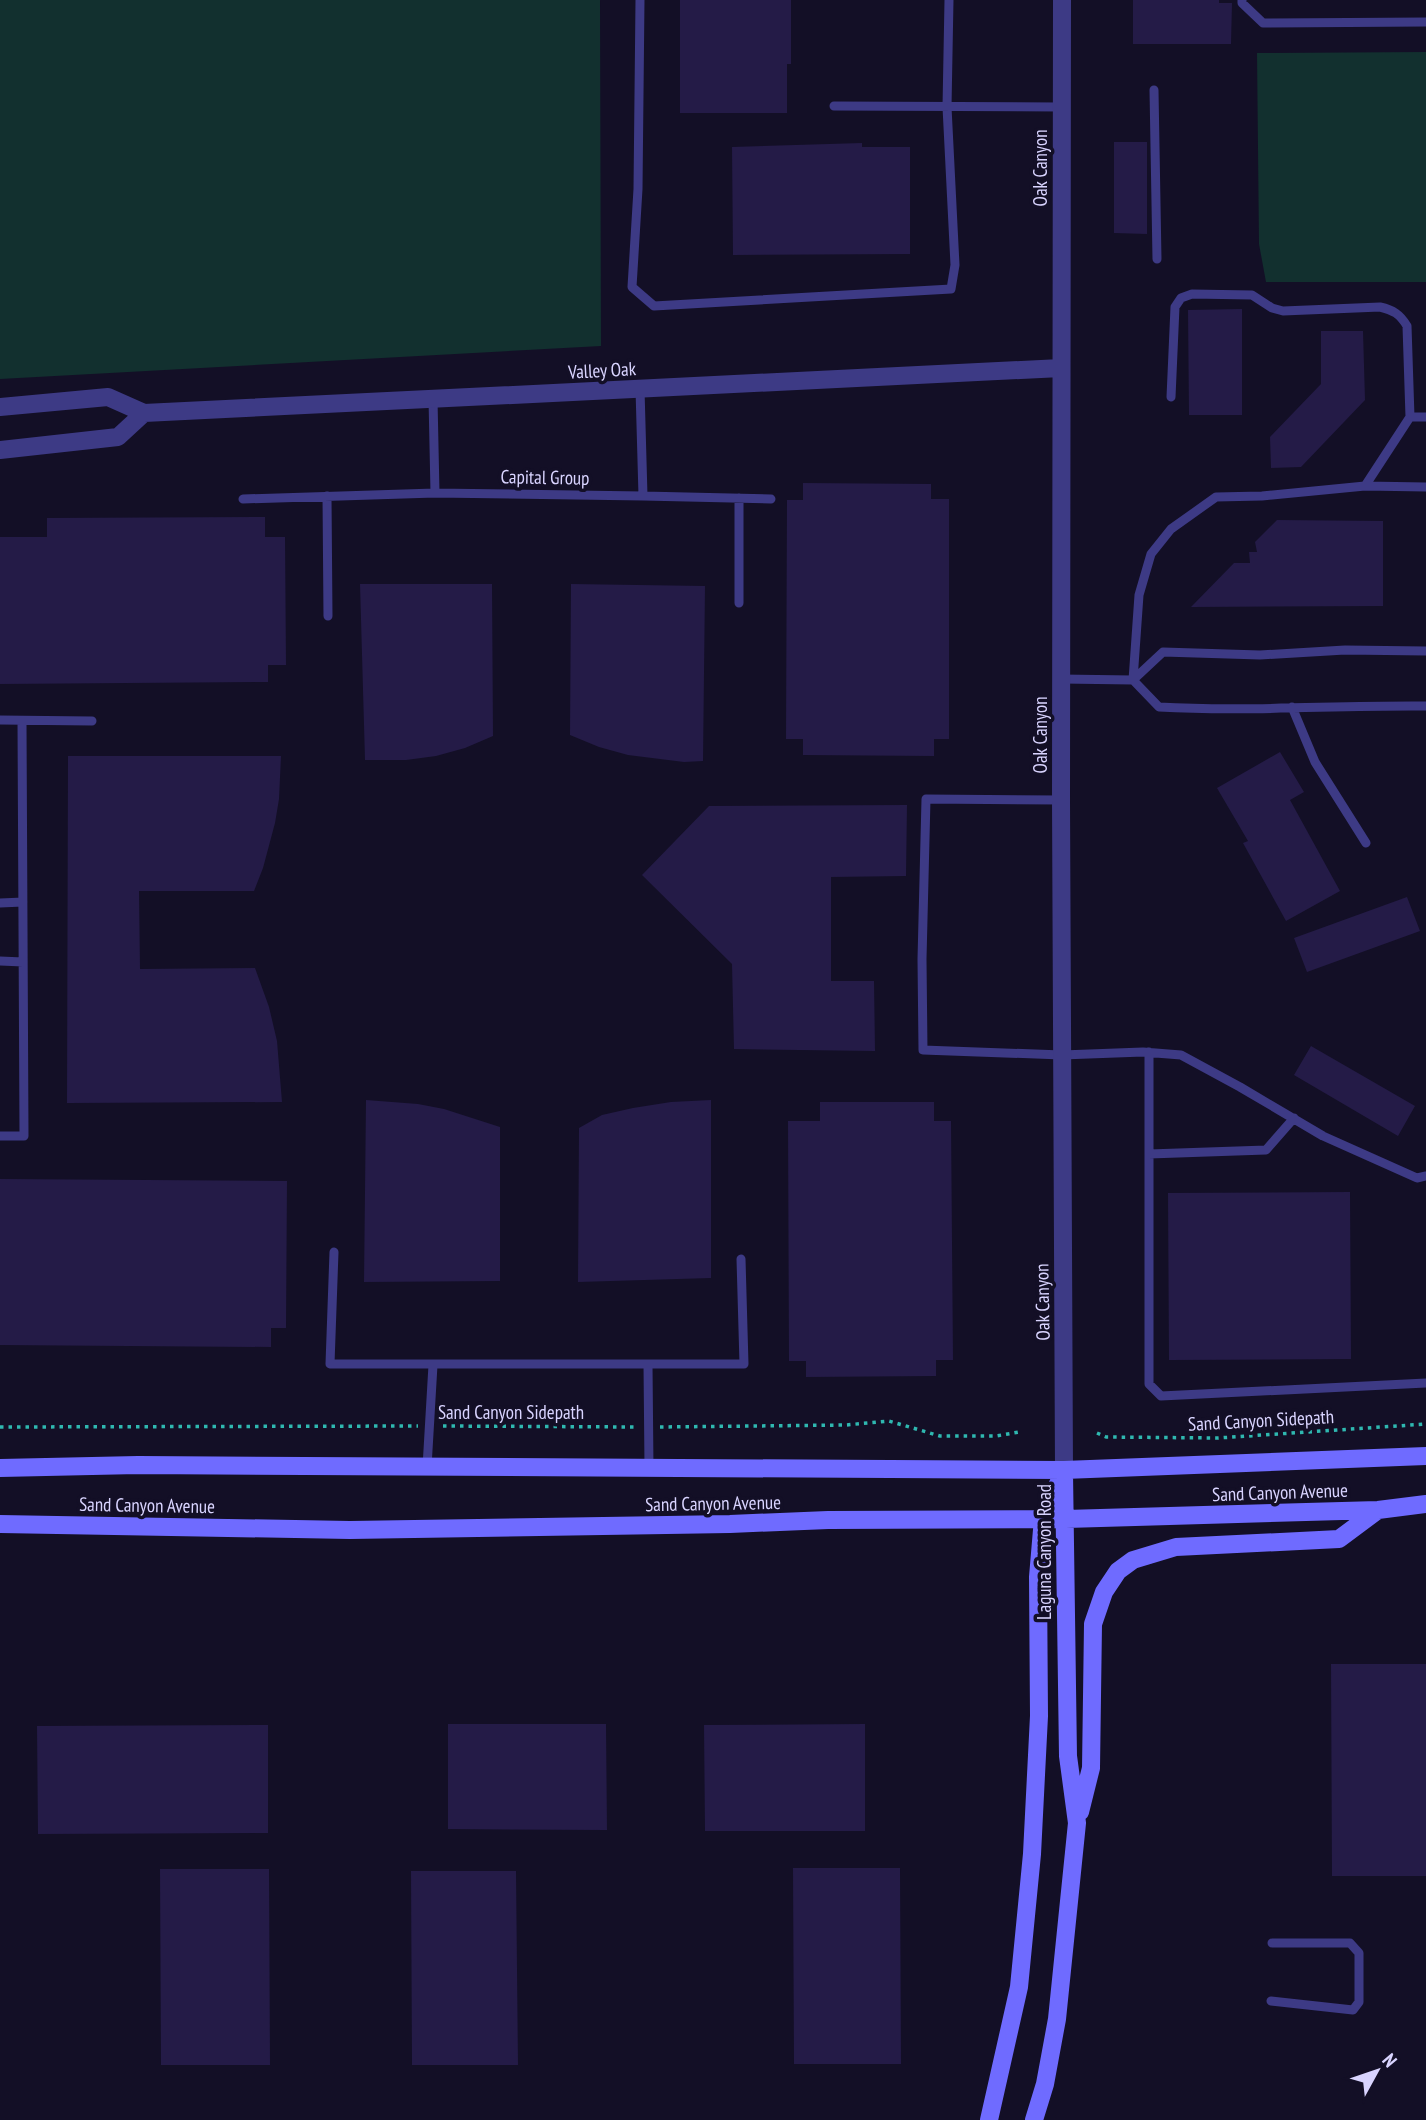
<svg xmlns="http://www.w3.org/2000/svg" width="1426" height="2120" font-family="'PT Sans Narrow',sans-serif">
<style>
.green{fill:#12302f}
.building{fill:#241b47}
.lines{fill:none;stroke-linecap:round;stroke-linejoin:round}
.path{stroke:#2fb8b0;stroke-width:3.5;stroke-dasharray:3.5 5;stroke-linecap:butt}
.service{stroke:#3d3a85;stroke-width:9}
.tertiary{stroke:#3d3a85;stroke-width:18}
.secondary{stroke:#6f6bff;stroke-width:18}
.labels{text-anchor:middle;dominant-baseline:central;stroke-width:7;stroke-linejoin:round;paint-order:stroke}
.street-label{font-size:19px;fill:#d9d4ff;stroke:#130f26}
</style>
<rect width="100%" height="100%" fill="#130f26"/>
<path class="green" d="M0,0H600L601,346L0,379Z
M1426,52V282H1266L1259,244L1257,53Z"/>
<path class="building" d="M680,0H791V64H787V113H680Z
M1133,0H1219V3H1232L1231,44H1133Z
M1114,142H1147V234L1114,233Z
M862,143V147H910V254L733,255L732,147Z
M1242,309V415H1189L1188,310Z
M1321,331H1363L1365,400L1301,467L1271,468L1270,437L1321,384Z
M803,483L931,484V499H949V739H934V756L803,755V739H786L787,500H803Z
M265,517V537H285L286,665H268V682L0,684V537H47V518Z
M1277,520L1383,521V606L1191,607L1234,563H1250L1249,552H1257L1255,542Z
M360,584H492L493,736L465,748L436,756L406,760H365Z
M571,584L705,586L703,761L684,762L628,755L599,747L570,735Z
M1280,752L1304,792L1290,800L1340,891L1286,921L1243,843L1248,841L1217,788Z
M68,756H281L279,799L275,823L263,868L254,891H139L140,969L255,968L269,1007L277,1041L282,1102L67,1103Z
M907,805L906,876L831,877V981H874L875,1051L734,1049L732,964L642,875L709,806Z
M1407,897L1420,931L1307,972L1294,938Z
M1311,1046L1415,1106L1398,1136L1294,1075Z
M366,1100L418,1104L444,1109L500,1127V1281L364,1282Z
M711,1100V1278L578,1282L579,1128L602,1115L633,1108L671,1102Z
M820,1102H934V1121H951L953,1360H936V1376L806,1377V1361H789L788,1121H820Z
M0,1179L287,1181L286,1328H271V1347L0,1345Z
M1350,1192L1351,1359L1169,1360L1168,1193Z
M1331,1664H1426V1876H1332Z
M448,1724H606L607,1830L448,1829Z
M865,1724V1831H705L704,1725Z
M268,1725V1833L38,1834L37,1726Z
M793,1868H900L901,2064H794Z
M160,1869H269L270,2065H161Z
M411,1871H516L518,2065H412Z"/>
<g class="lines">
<path class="path" d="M443,1426L635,1427
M0,1427L418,1426
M660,1427L846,1425L889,1421L940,1436H996L1019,1432
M1097,1433L1106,1437L1218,1438L1426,1424"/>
<path class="service" d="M640,0L638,189L632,287L654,306L951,289L955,265L947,107L949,0
M1242,0V3L1263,23L1426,22
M1154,90L1157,259
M834,106L1061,107
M1171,397L1175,307L1181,298L1192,294L1252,295L1272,308L1283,311L1380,307C1393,310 1400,314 1407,326L1410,417L1365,486
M433,399L435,493L643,496L640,389
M1410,417H1426
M1426,487L1365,486L1262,496L1216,497L1171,529L1151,554L1139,595L1133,680L1159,707C1248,712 1337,705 1426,706
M327,496L328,616
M643,496L771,499
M243,499L435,493
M739,603V498
M1061,679L1133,680L1163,652L1260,655L1345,650L1426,651
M1292,707L1315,762L1366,843
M0,720L92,721
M1061,800L926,799L922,959L923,1050L1062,1055L1143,1052L1181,1055L1240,1087L1323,1136L1417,1178L1426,1176
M0,903L23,902
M0,961L23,962
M1149,1052V1384L1161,1396L1426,1383
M0,1136H24L22,721
M1149,1154L1266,1150L1294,1118
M334,1252L330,1364H744L741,1259
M648,1365L649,1468
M427,1467L433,1365
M1271,2001L1353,2010L1359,2002V1953L1350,1943H1272"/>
<path class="tertiary" d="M1062,0L1061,800L1064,1470
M0,407L108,397L144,413L1061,368
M0,450L118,437L144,413"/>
<path class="secondary" d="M0,1468L138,1465L1064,1470L1426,1456
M0,1524L350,1530L730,1524L828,1520L1066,1519L1378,1510L1426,1504
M1080,1812L1091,1768L1093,1624L1104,1592L1118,1571L1133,1560L1176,1547L1339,1539L1378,1510
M989,2120L1019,1987L1032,1854L1039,1716L1038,1577L1043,1518L1064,1470
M1034,2120L1045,2084L1057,2019L1077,1823L1068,1756L1064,1473"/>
</g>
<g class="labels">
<g class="street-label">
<text transform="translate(1040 168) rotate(-90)">Oak Canyon</text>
<text transform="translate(602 370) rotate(-3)">Valley Oak</text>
<text transform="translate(545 477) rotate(1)">Capital Group</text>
<text transform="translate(1040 735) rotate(-90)">Oak Canyon</text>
<text transform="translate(1042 1302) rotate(-91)">Oak Canyon</text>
<text x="511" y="1412">Sand Canyon Sidepath</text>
<text transform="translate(1261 1420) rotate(-3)">Sand Canyon Sidepath</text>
<text transform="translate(1280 1492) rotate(-2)">Sand Canyon Avenue</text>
<text transform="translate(713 1503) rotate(-1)">Sand Canyon Avenue</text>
<text transform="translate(147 1505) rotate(1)">Sand Canyon Avenue</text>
<text transform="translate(1044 1552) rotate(-90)">Laguna Canyon Road</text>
</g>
</g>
<g transform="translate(1377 2071) rotate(50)" stroke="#130f26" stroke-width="5" paint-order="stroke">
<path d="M0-5L12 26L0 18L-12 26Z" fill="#d9d4ff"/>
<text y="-10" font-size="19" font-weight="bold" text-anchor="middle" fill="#d9d4ff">N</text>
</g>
</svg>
